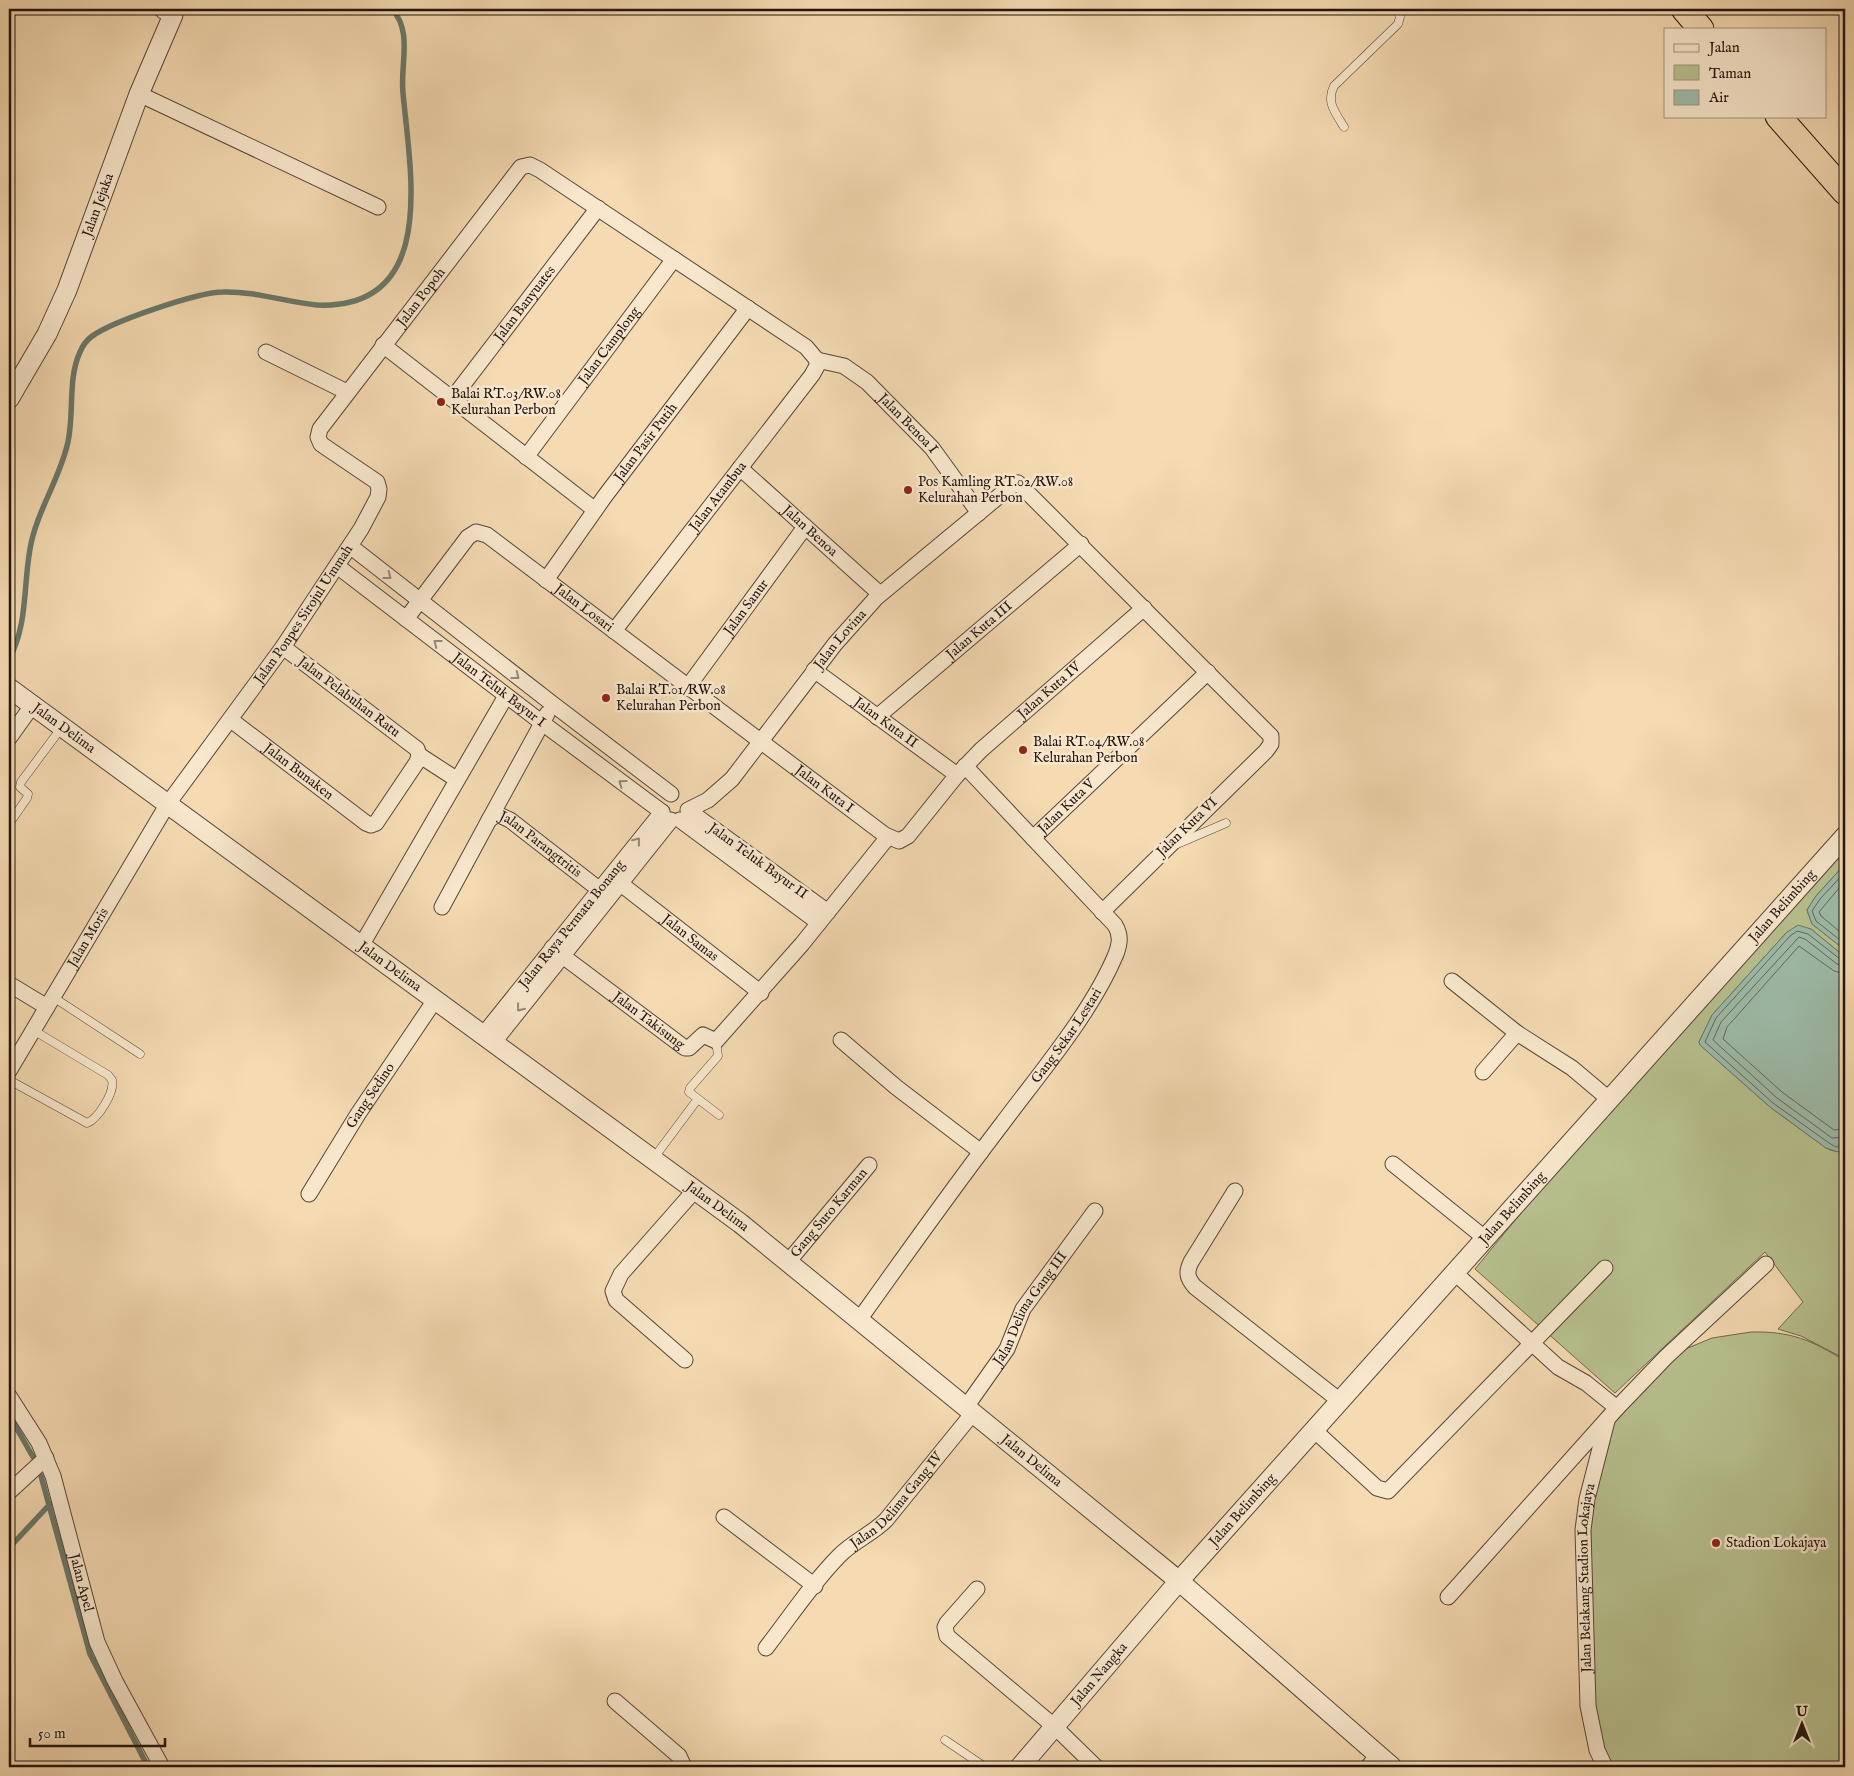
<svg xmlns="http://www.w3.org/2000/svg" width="1854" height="1776" font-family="'IM FELL English',serif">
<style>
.green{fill:#b7c18f;stroke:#6c6a4f}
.water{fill:#9dbba9;stroke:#6b786b}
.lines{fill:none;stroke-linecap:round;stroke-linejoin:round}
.shore{stroke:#5f685c;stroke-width:1}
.stream{stroke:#6b786b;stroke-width:5.5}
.service-casing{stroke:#564638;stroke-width:9}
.minor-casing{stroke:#564638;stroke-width:17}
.tertiary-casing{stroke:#564638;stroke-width:21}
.trunk-casing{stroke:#21140f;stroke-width:27}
.path{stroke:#21140f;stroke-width:3;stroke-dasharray:1 2.5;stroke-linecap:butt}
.service{stroke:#f8e7cd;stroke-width:8}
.minor{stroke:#f8e7cd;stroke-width:15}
.tertiary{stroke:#f8e7cd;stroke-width:19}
.trunk{stroke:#f5dab2;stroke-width:25}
.oneway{stroke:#978878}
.poi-dot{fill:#8f2418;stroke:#f8e7cd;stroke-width:2}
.labels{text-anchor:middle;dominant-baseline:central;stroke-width:5;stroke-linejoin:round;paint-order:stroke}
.street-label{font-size:14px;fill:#21140f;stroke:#f8e7cd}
.poi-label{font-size:14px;fill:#21140f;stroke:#f8e7cd;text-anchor:start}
</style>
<rect width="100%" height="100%" fill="#f5dab2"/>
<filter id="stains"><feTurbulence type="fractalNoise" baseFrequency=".004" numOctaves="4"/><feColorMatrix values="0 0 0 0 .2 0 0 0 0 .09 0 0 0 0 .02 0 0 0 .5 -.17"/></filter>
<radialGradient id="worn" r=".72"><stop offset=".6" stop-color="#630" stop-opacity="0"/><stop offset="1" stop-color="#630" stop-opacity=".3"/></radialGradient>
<path class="green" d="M1845,846V864L1816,896L1807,910L1812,924L1845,950V957L1811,929L1787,932L1712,1015L1699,1042L1700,1045L1770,1107L1826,1148C1834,1152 1839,1153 1845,1146V1359L1801,1336L1778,1329L1803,1302L1765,1252L1615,1393L1475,1269L1539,1191Z
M1751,1332C1790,1331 1812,1340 1845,1361V1767H1611L1595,1729L1586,1534L1608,1427L1683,1350L1712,1338Z"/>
<path class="water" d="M1845,864V950L1812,924L1807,910L1816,896Z
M1798,925L1811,929L1845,957V1146L1838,1152L1826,1148L1770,1107L1700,1045L1699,1042L1712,1015L1787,932Z"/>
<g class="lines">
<path class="shore" d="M1845,872L1820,899L1812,911L1816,921L1845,944
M1845,881L1819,912L1821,916L1845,936
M1845,960L1840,959L1808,934L1797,931L1790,936L1716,1018L1705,1042L1773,1103L1829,1143L1836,1147L1845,1143
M1845,966L1837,964L1805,939L1799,937L1721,1022L1713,1040L1777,1098L1832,1138L1845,1137
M1845,974L1834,971L1799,946L1727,1027L1723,1039L1782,1092L1834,1130L1845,1129"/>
<path class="stream" d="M9,660C28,623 23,589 30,549C36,513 58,482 67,446C75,416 67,380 80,352C82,347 86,341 91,337C110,322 198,292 223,292C254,291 286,302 317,305C439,310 410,171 403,93C400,64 413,32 392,9
M9,1415L33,1457
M41,1476L90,1654L148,1767
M9,1548L50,1504"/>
<g class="service-casing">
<path id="service" d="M1344,127C1335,112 1326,102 1334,86L1398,24L1400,17L1397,9
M9,824L27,798L28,794L20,787L21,782L62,727
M1177,844L1226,823
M53,997L140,1054
M716,1041L718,1056L690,1088L689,1092L719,1115
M9,1080L87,1123C98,1119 115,1092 112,1080L108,1075L33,1030
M653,1159L697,1100
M945,1740L985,1767"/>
</g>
<g class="minor-casing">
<g id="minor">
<path d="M139,94L378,207"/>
<path d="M383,345L595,510"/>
<path d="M266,352L347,392"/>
<path id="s1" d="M817,360L844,366L867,382L932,448L979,513"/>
<path id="s2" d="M452,399L598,208"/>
<path id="s3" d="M526,457L674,259"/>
<path id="s4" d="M740,468L880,594"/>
<path d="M350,546L554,705L671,794"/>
<path id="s5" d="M337,566L541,722L662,812"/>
<path id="s6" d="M546,580L605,496L748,308"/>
<path id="s7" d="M406,619L468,537L476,532L487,535L885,835L899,841L908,836L957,775L981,750L1144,608"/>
<path id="s8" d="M614,631L812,375L817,366V360"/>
<path id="s9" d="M814,670L957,775"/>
<path id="s10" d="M687,688L805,527"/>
<path id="s11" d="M877,717L1081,544"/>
<path id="s12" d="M231,720L366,823L371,825L376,823L417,762L419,755L417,749L283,647"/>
<path d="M9,738L32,706"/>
<path d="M419,755L456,779"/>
<path d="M489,820L547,714"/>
<path d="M680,820L819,923"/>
<path id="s13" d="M1033,838L1208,672"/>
<path id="s14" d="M612,877L761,993"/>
<path id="s15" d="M442,907L489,820L497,814L510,820L605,894"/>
<path id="s16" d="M828,912L688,810L708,800L732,779L835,644L876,598L1010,487L1018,483L1271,736V744L1266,751L1102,912"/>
<path d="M361,946L506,696"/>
<path id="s17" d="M552,948L685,1048H689L703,1035L716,1041L802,944L888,837"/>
<path d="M1452,981L1517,1033L1572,1068L1610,1100"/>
<path d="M9,984L47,1007"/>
<path id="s18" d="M483,1035L662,812"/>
<path d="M841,1040L896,1087L981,1152"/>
<path d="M494,1042L671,820"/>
<path id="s19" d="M9,1071L167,805L283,647L361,529L378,497L379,489L377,482L321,444L318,437L320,429L521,167L530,165L540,170L806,347L817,360"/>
<path d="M1483,1072L1517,1033"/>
<path d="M1393,1164L1486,1239"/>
<path d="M1235,1191L1191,1262C1186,1272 1187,1278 1195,1287L1340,1401"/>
<path id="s20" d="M309,1194L358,1114L435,1000"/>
<path id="s21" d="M788,1262L869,1165"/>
<path d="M1455,1273L1558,1367L1586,1383L1617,1408"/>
<path id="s22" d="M859,1320C906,1254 953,1188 1002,1124C1040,1073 1092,1012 1116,954C1120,943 1121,935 1115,925L965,766"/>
<path d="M685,1360L616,1300L613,1291L621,1274L695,1190"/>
<path id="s23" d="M9,1396L39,1443L53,1476L97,1642L115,1681L162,1767"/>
<path id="s24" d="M966,1407L1007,1349L1023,1309L1095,1211"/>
<path d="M1314,1430L1377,1488L1388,1491L1605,1268"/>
<path d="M9,1492L46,1458"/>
<path d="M724,1517L815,1586"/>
<path d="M977,1589L947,1623L945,1627L947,1636L1055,1727L1096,1767"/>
<path d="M1448,1597L1617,1408L1666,1357L1766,1264"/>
<path id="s25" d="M766,1648C790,1617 813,1582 840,1555C854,1541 872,1534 886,1520L973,1413"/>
<path d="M615,1701L679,1756L684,1767"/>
<path d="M1368,1767L1378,1755"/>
<path id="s26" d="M1605,1767L1597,1750L1588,1706L1583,1530L1587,1499L1607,1421"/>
</g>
</g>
<g class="tertiary-casing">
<g id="tertiary">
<path id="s27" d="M9,399L47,334L67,290L139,94L173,15L164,9"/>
<path id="s28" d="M9,688L740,1223L1179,1581L1392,1767"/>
<path id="s29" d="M1020,1767L1179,1581L1845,836"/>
</g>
</g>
<g class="trunk-casing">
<path id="trunk" d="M1684,9L1701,29
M1778,116L1845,192"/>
</g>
<path class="path" d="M1845,707L1841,719L1845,729"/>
<use href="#service" class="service"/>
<use href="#minor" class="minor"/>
<use href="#tertiary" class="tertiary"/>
<use href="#trunk" class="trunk"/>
</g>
<defs><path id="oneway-chevron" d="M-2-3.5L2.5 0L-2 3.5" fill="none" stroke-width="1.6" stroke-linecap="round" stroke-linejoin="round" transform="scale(1.25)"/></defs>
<g class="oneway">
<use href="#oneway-chevron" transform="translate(388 576) rotate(38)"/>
<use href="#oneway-chevron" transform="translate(437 643) rotate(-142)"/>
<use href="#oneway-chevron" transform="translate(516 676) rotate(38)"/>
<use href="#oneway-chevron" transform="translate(622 783) rotate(-144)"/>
<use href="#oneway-chevron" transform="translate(637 841) rotate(-51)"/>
<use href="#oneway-chevron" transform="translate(520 1008) rotate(128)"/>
</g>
<g class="poi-dot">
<circle cx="441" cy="402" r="5"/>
<circle cx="908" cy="490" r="5"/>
<circle cx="606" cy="698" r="5"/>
<circle cx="1023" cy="750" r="5"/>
<circle cx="1716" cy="1543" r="5"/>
</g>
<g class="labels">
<g class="street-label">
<text stroke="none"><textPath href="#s27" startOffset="214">Jalan Jejaka</textPath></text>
<text stroke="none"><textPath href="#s19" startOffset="948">Jalan Popoh</textPath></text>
<text stroke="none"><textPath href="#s2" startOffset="120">Jalan Banyuates</textPath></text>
<text stroke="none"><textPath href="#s3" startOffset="139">Jalan Camplong</textPath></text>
<text stroke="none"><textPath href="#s1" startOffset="114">Jalan Benoa I</textPath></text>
<text stroke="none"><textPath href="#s6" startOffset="170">Jalan Pasir Putih</textPath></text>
<text stroke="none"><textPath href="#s8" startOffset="170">Jalan Atambua</textPath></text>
<text stroke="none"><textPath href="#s4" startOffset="94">Jalan Benoa</textPath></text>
<text stroke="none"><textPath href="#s10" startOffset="100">Jalan Sanur</textPath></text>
<text stroke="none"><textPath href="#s7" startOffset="245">Jalan Losari</textPath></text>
<text stroke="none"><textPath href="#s19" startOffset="544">Jalan Ponpes Sirojul Ummah</textPath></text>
<text stroke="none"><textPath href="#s11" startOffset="134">Jalan Kuta III</textPath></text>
<text stroke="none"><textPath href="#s16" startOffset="404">Jalan Lovina</textPath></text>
<text stroke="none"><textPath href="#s5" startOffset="204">Jalan Teluk Bayur I</textPath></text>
<text stroke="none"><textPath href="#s7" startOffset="851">Jalan Kuta IV</textPath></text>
<text transform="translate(349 697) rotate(37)">Jalan Pelabuhan Ratu</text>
<text stroke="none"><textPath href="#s9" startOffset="89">Jalan Kuta II</textPath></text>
<text stroke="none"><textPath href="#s28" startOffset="68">Jalan Delima</textPath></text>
<text stroke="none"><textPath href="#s12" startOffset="85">Jalan Bunaken</textPath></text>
<text stroke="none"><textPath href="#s7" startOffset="546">Jalan Kuta I</textPath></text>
<text stroke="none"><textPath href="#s13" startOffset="46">Jalan Kuta V</textPath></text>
<text transform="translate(1187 827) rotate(-44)">Jalan Kuta VI</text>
<text stroke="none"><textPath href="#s15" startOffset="162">Jalan Parangtritis</textPath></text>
<text transform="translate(758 861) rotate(36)">Jalan Teluk Bayur II</text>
<text stroke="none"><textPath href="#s29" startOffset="1150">Jalan Belimbing</textPath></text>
<text stroke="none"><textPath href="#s18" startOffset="142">Jalan Raya Permata Bonang</textPath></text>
<text stroke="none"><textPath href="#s19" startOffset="155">Jalan Moris</textPath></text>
<text stroke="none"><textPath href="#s14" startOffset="99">Jalan Samas</textPath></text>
<text stroke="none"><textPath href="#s28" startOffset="472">Jalan Delima</textPath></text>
<text stroke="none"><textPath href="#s17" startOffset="121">Jalan Takisung</textPath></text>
<text stroke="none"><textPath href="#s22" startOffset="352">Gang Sekar Lestari</textPath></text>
<text stroke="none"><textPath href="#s20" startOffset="116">Gang Sedino</textPath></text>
<text stroke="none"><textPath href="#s28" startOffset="878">Jalan Delima</textPath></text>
<text stroke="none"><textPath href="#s29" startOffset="745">Jalan Belimbing</textPath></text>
<text stroke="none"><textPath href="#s21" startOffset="64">Gang Suro Karman</textPath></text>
<text stroke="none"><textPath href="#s24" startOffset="118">Jalan Delima Gang III</textPath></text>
<text stroke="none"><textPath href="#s28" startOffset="1282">Jalan Delima</textPath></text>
<text stroke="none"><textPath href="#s25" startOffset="198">Jalan Delima Gang IV</textPath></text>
<text stroke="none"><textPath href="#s29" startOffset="340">Jalan Belimbing</textPath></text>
<text stroke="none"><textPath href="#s26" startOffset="192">Jalan Belakang Stadion Lokajaya</textPath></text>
<text stroke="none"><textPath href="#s23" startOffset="202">Jalan Apel</textPath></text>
<text stroke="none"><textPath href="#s29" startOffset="122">Jalan Nangka</textPath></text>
</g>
<g class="poi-label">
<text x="451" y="394">Balai RT.03/RW.08<tspan x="451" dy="16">Kelurahan Perbon</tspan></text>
<text x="918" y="482">Pos Kamling RT.02/RW.08<tspan x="918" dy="16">Kelurahan Perbon</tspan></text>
<text x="616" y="690">Balai RT.01/RW.08<tspan x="616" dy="16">Kelurahan Perbon</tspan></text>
<text x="1033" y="742">Balai RT.04/RW.08<tspan x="1033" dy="16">Kelurahan Perbon</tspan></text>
<text x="1726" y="1543">Stadion Lokajaya</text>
</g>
</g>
<rect width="1854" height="1776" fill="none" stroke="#f5dab2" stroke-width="30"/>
<rect x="10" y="10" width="1834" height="1756" fill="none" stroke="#21140f" stroke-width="2.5"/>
<rect x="15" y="15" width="1824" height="1746" fill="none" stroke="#21140f"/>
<rect x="1664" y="28" width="162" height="90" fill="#f8e7cd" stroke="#a29381"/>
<rect x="1674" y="44" width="25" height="8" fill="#f8e7cd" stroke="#a29381"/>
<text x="1709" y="52" font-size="15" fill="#21140f">Jalan</text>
<rect x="1674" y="65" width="25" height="15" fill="#b7c18f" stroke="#a29381"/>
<text x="1709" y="78" font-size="15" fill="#21140f">Taman</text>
<rect x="1674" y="90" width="25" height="15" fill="#9dbba9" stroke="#a29381"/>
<text x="1709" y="102" font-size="15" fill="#21140f">Air</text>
<g transform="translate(1802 1724)" stroke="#f8e7cd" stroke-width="4" paint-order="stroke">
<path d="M0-4L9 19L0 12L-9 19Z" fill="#21140f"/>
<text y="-8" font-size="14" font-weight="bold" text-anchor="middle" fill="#21140f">U</text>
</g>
<path d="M30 1738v8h135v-8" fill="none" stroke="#21140f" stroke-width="2.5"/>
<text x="38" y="1738" font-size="15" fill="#21140f" stroke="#f8e7cd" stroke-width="4" paint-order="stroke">50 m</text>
<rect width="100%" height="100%" filter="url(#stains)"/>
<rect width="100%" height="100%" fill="url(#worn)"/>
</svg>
